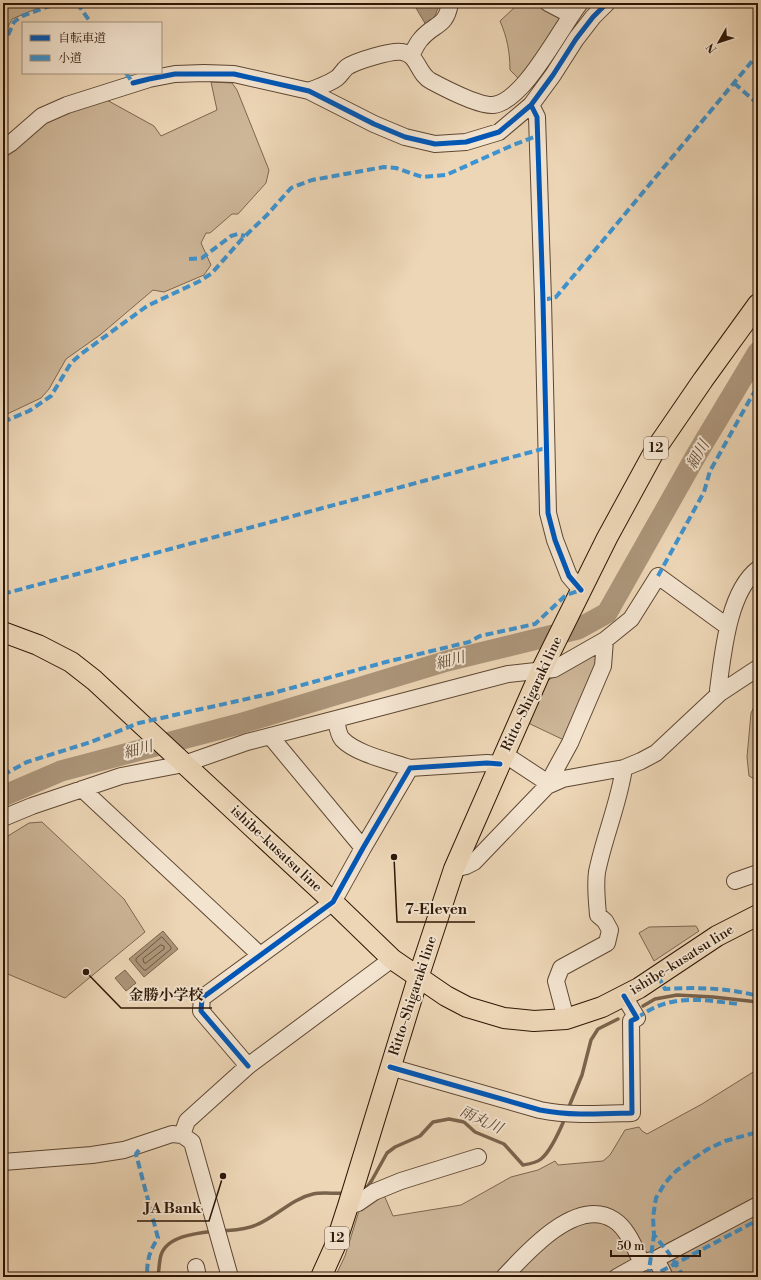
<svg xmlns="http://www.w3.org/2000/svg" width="761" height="1280" font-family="'Libre Bodoni','Noto Serif JP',serif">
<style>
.green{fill:#cdb698;stroke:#7e664f}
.water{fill:#ac957a;stroke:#7a634c}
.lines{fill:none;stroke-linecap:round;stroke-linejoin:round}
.shore{stroke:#6d5640;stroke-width:1}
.stream{stroke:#7a634c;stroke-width:3.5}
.river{stroke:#ac957a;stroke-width:21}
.minor-casing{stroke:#5e4732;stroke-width:18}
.major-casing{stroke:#2e1706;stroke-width:22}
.minor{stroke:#f3e4d0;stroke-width:16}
.major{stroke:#edd6b6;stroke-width:20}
.quiet{stroke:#3c93d1;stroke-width:4;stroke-dasharray:8 4;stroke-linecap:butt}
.cycleway-casing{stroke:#f3e4d0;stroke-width:8}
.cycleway{stroke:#0057b8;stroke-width:5}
.labels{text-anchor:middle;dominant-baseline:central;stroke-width:4;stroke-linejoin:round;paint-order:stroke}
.shield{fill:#f3e4d0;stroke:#695443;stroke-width:1}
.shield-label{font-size:13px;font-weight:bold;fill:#2e1706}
.street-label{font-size:14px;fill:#2e1706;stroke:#f3e4d0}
.water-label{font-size:15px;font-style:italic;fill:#604934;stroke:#f3e4d0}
.leader{fill:none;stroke:#2e1706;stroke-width:1.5}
.callout-dot{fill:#2e1706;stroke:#f3e4d0;stroke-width:1.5}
.callout-label{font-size:15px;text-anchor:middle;font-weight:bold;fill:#2e1706;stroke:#f3e4d0;stroke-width:4;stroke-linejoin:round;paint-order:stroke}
</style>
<rect width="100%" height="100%" fill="#edd6b6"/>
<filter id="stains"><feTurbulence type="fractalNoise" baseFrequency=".005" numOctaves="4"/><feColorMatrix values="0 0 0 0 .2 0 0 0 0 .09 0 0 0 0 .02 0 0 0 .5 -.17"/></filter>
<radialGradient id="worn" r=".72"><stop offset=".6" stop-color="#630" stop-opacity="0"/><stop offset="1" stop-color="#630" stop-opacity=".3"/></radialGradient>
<path class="green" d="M3,3H50L12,19L3,37Z
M537,3L550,7L564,18L521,81L510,70C510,52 507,37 500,21L515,7Z
M211,82L232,83L237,90L269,170L266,183L238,214H232L210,233H206L201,243L211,265L204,275L164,292L153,290L100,335L66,359L49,389L41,398L3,416V153L44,119L105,99L154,126L161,136L217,110Z
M595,653L599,655L566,741L526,722L545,682Z
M758,699V781L749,776L747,757L751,713Z
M42,822L124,899L145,932L65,998L3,972V839L29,823Z
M696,926L699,931L654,961L639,933L649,927Z
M758,1069V1277H335L345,1256L359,1211L384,1195L393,1216L461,1205L511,1177L538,1170L555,1161L558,1165L603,1161L610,1155L625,1130L639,1127L642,1131L647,1134L702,1104Z"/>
<path class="water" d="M413,3H440L435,16L426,25Z
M163,931L178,949L144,977L129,959Z
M125,970L136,983L126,991L115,978Z"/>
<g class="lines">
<path class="shore" d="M162,937L171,947V949L146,970H144L136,961V959Z
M161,945L164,946V949L146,963H144L143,959Z"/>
<path class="stream" d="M643,1006L655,999L677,995L713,997L758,1002
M568,1109L582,1075L591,1040L598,1029L618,1019
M360,1190L368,1186L372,1180L387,1153L395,1147L420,1136L433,1122L449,1119L464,1122L475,1132L504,1144L523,1165C529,1164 536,1163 541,1159C551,1151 560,1130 565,1118
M222,1231C233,1230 245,1230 256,1225C276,1217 291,1199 313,1194C323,1192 334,1194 345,1193
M158,1277C159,1270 159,1262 161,1255C167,1236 197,1233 214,1231"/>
<path class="river" d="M3,796L61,771L239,724L447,661L578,629L607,613L698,452L758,352"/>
<g class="minor-casing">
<path id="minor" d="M548,3L571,15
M411,56C414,50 417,43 421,39C434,23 446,28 450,3
M309,91C318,87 329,84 337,78C341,75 343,70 347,67C356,61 392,50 402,52C418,54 418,75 431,81C444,88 479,106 493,105C524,102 561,27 580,3
M531,105L537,117L543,300L548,513L555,540L569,576L581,590
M3,148L11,143L42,116L67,105L149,79L175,74L204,73L234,74L309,91L374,124L405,137L435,144L466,142L499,132L531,105L553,75L576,39L593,17L607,3
M720,693L718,690C723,654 728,592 758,569
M270,736L363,848
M504,754L542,779L547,786
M410,768C390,761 356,754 342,739C338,734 337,725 336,719L508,674L554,669L605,640L631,619L658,576L728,627
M554,782L553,774L570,743L603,666L605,640
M82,789L260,955
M3,818L32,806L121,776L184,764L247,742L336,719
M454,869L466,866L474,862L547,786L563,779L624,768L641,761L656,753L720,693L758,668
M735,881L758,873
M566,1019L556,981L561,968L607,943L610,930L605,921L598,915C597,901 595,886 597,872C604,837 619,803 624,768
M248,1066L201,1011L202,998L333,902L363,848L410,768L487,763L500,764
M390,1067L540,1110C570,1116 601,1114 632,1113L631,1021L637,1018L624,996
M182,1135L187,1121L248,1066L392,959
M3,1162L92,1155L124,1150L172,1134L182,1135L192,1142L230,1277
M348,1206L358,1203L374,1192L401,1181L478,1157
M656,1259L665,1277
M196,1267L198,1277
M504,1277C527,1252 577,1196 614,1220C628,1229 635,1249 642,1263
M617,1277L642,1263L656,1259L758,1205"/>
</g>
<g class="major-casing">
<path id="major" d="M3,632L38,645L71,662L94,680L333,902L392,959L446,996L467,1007L504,1018L534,1021L566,1019L602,1007L639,988L717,936L758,915
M321,1277L335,1246L348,1206L418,978L454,869L541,671L607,538L655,450L703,380L758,304"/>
</g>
<use href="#minor" class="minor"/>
<use href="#major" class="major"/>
<path class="quiet" d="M77,3L91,23
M3,46L14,22L22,16L58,3
M126,73L133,83
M734,83L758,104
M189,259L202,258L231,236L238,234L245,236
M543,300L556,297L758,54
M3,422L29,411L51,396L71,363L81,354L147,306L200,281L212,273L241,240L267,215L291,188L312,180L384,167L396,168L422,177L446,175L513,145L537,136
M658,576L704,492L710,471L749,401L758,386
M3,594L546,448
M3,775L27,762L91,742L139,723L273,693L386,662L469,642L480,636L535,624L566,595L581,590
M658,976L665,989C697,987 728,988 758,996
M637,1018C644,1013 652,1008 661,1005C685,996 713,1001 738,1004
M139,1150L136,1154L158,1238C149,1252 147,1260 147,1277
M648,1277L654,1235
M650,1277L758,1220
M684,1277L668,1252L654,1235L653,1217L656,1198L665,1183L676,1171L691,1160L708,1149L725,1141L758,1132"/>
<g class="cycleway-casing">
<path id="cycleway" d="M133,83L149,79L175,74H234L309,91L374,124L405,137L435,144L466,142L499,132L531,105L553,75L576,39L593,17L607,3
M531,105L537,117L543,300L548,513L555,540L569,576L581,590
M248,1066L201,1011L202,998L333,902L363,848L410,768L487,763L500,764
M390,1067L540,1110C570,1116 601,1114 632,1113L631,1021L637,1018L624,996"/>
</g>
<use href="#cycleway" class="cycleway"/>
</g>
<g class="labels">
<g class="shield">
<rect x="644" y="437" width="24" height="22" rx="3"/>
<rect x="325" y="1227" width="24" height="22" rx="3"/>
</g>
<g class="shield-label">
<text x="656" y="448">12</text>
<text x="337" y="1238">12</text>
</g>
<g class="street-label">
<text transform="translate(532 694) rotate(-65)">Ritto-Shigaraki line</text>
<text transform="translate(276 849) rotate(43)">ishibe-kusatsu line</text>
<text transform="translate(682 960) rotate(-32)">ishibe-kusatsu line</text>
<text transform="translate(413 996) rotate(-72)">Ritto-Shigaraki line</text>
</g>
<g class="water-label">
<text transform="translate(698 455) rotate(-60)">細川</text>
<text transform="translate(450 661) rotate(-15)">細川</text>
<text transform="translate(138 750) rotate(-15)">細川</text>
<text transform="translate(481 1120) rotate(25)">雨丸川</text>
</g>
</g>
<path class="leader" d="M394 857L397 922H475M86 972L121 1008H212M223 1176L209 1221H137"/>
<g class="callout-dot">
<circle cx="394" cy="857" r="4"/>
<circle cx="86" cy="972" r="4"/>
<circle cx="223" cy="1176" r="4"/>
</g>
<g class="callout-label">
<text x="436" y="914">7-Eleven</text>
<text x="166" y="1000">金勝小学校</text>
<text x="173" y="1213">JA Bank</text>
</g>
<rect width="761" height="1280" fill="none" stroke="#edd6b6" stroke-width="16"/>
<rect x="4" y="4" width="753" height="1272" fill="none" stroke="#2e1706" stroke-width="2"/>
<rect x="8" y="8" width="745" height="1264" fill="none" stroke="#2e1706"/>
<rect x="22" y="22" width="140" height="52" fill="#f3e4d0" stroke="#a4927f"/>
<rect x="30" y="35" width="20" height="6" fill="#0057b8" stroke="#a4927f"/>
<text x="58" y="42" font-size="12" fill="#2e1706">自転車道</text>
<rect x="30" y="55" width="20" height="6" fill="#3c93d1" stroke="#a4927f"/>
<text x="58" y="62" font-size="12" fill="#2e1706">小道</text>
<g transform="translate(719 42) rotate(231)" stroke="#f3e4d0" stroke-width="3" paint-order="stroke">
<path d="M0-3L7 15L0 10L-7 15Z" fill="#2e1706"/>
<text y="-6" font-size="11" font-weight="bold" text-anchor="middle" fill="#2e1706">N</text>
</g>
<path d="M611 1250v6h89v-6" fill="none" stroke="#2e1706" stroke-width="2"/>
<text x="617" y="1250" font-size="12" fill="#2e1706" stroke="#f3e4d0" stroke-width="3" paint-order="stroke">50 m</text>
<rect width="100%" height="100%" filter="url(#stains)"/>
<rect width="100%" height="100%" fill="url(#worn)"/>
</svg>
